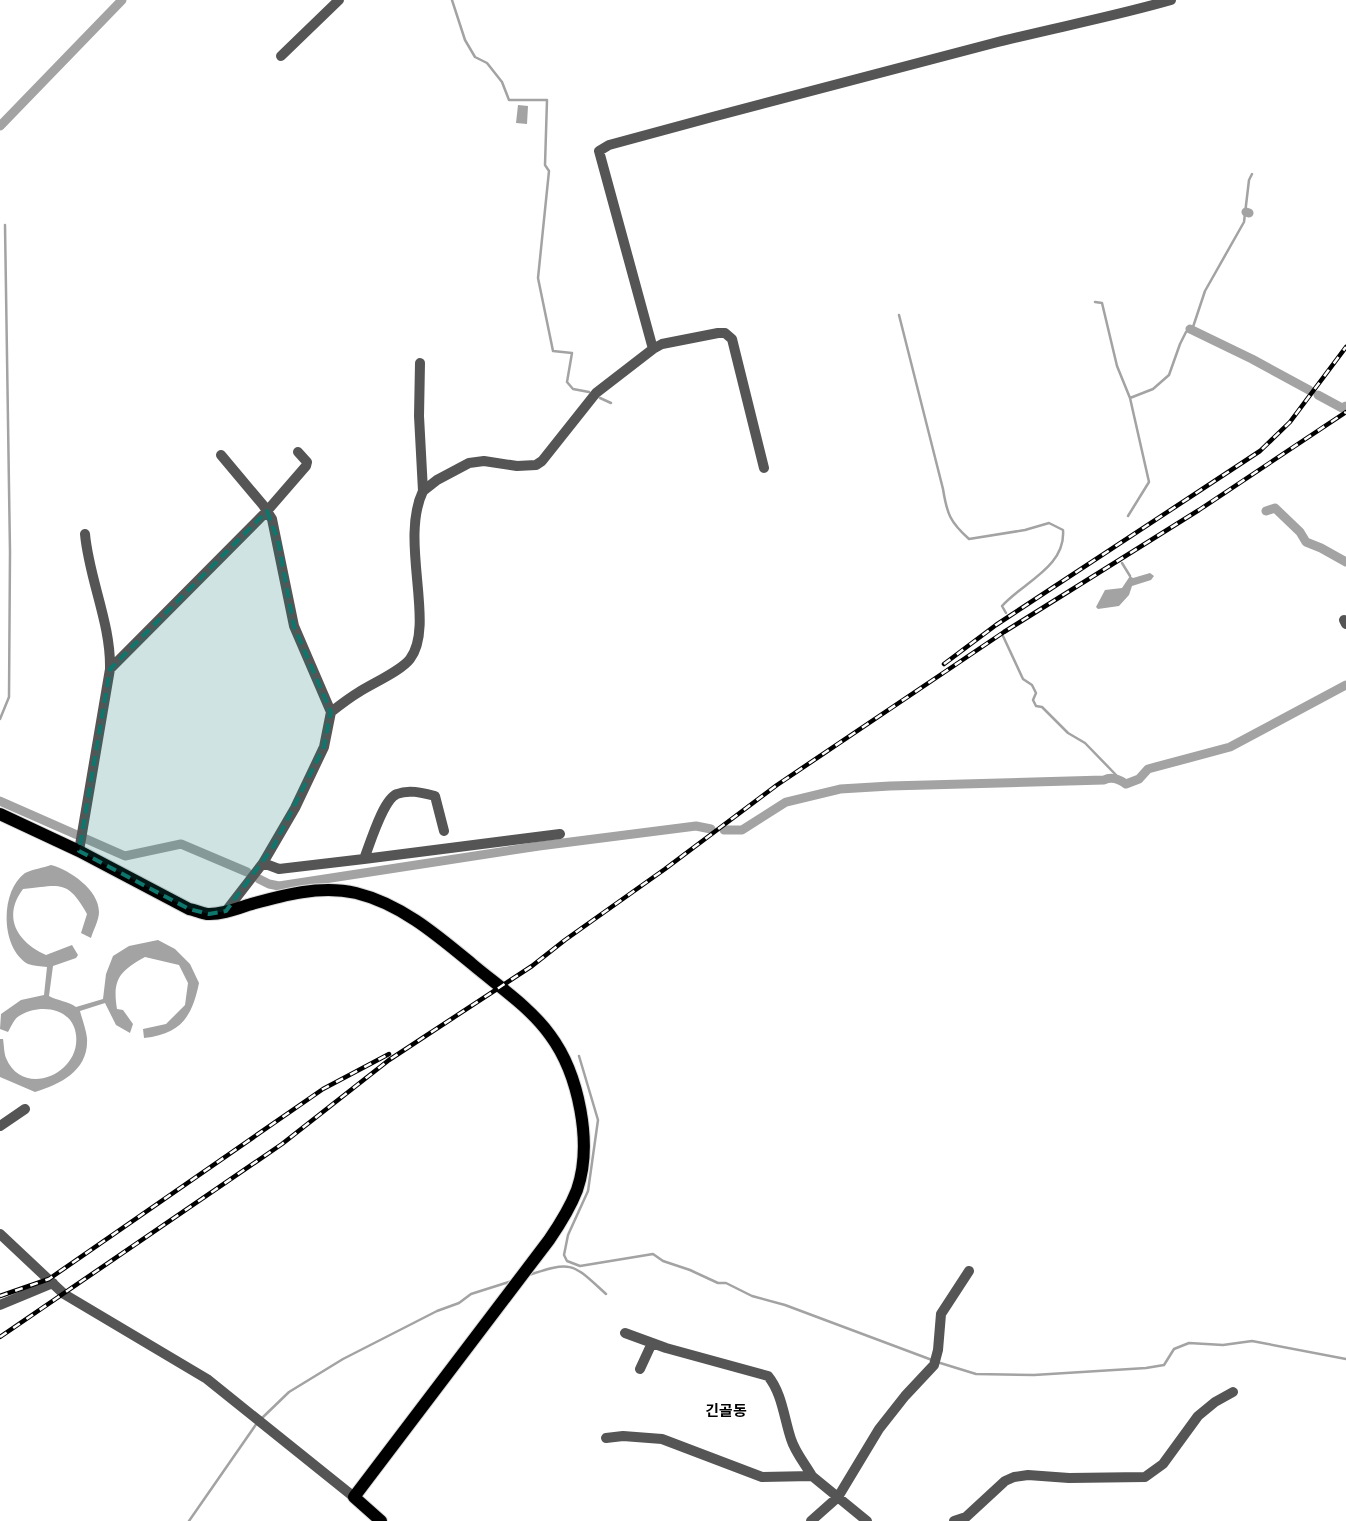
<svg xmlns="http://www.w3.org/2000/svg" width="1346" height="1521" font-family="'Archivo Narrow','Noto Sans KR',sans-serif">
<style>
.water{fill:#a3a3a3}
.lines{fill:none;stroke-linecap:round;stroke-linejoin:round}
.stream{stroke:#a3a3a3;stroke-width:2.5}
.canal{stroke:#a3a3a3;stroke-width:9}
.major-casing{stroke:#dbdbdb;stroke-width:14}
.minor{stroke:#555;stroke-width:10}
.major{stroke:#000;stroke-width:12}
.rail-casing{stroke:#000;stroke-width:4.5}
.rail{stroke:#fff;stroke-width:2.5;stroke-dasharray:8;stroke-linecap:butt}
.marked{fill:#0f766e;fill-opacity:0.2;stroke:#0f766e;stroke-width:4;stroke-dasharray:10 6;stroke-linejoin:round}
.labels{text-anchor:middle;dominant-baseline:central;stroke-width:4;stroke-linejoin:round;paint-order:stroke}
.quarter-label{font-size:15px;font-weight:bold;fill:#000;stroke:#fff}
</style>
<rect width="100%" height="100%" fill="#fff"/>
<path class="water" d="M518,105L528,106L527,124L516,123Z
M1150,573L1154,576L1151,580L1132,586L1129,595L1119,606L1098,609L1096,607L1105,590L1122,588L1130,576L1133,578Z
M51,865C70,870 99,890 99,912C99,920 93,931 91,938L81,933L87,914C67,878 59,886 23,889C2,917 17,942 46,955L72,945L78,955L76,958L53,966L49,996C58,1001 68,1001 76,1007L103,999L106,974L113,956L129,946L158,940L175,949L190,964L199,983C192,1017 181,1034 144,1038L143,1029L166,1024L185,1005L188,983L179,965L145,957C120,971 112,979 117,1009L123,1010L133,1024L130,1033L116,1025L105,1003L80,1011C82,1019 86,1029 87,1038C89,1070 61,1084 35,1092L0,1077V1039H3C4,1045 4,1053 6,1058C23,1099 81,1074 76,1035C73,1007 39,1003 19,1016C14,1019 11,1027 8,1032L0,1029L1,1014L21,1000L44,995L47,967C41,966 34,966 28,964C0,948 0,891 25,873C33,869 43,868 51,865Z"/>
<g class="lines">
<path class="stream" d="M452,0L465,40L475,57L487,63L502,82L509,100H547L545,165L549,171L538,278L553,351L572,353L567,382L573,389L589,392
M1095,302L1102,303L1117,366L1130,398
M899,315L943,489C947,514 950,522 969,539L1025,530L1049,523L1063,530C1066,567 1022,583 1002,606L1006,613
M600,398L611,403
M1128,516L1149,482L1130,398L1153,389L1169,375L1180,344L1186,332L1193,327L1205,291L1244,222L1249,180L1252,174
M1122,563L1130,576
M1003,636L1023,679L1032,685L1036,693L1033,700L1036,706L1042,707L1068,733L1085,743L1118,777
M0,719L9,697L10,552L5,225
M579,1056L598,1120L588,1191L568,1235L564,1255L567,1261L580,1266L653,1254L663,1261L690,1270L718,1283H726L752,1296L785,1305L932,1360
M529,1275C573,1260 573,1264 606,1294
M937,1362L976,1374L1034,1375L1146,1368L1164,1365L1174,1349L1189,1343L1223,1345L1252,1341L1346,1359
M261,1419L289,1392L343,1359L437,1311L459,1303L471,1294L512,1281
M189,1521L257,1423"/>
<path class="canal" d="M0,126L122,0
M1246,212L1249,213
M1190,329L1252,359L1309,390
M1318,395L1342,408L1346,406
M1266,511L1275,508L1300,532L1306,542L1321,548L1346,562
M0,801L125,856L181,844L247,872
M724,830H742L786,802L840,789L890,786L1104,780C1112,776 1119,779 1126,784L1139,779L1148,769L1230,747L1346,685
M259,879L269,884L279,886L539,846L696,826L711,829"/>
<g class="major-casing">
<path id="major" d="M0,814L79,851L189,909C195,910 201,913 207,914C220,915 236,909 248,905C283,895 320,885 356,893C401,904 437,935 472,964C498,986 530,1007 550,1035C579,1074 593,1144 577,1190C570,1208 560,1224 549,1240L354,1497L381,1521"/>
</g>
<path class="minor" d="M281,56L339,0
M653,349L599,151L609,145C737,110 865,76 994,43C1053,28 1112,17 1171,0
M420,363L419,416L423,491L437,480L469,463L484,461L517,466L536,465L542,461L596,393L653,349L662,344L718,333H725L732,339L764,468
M221,455L263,505L272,519L294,626L331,712
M423,491C399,541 436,625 410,659C401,671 373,683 359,692C349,698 340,705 331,712L324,747L295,808L263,863L279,869L364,859C370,844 383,799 397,794C409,789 423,793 435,796L444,831
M85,534C89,579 111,623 110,669
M1344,620L1346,624
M79,851L110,669L267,511L306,466L307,462L298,452
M364,859L560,834
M226,911L263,863
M0,1126L25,1109
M0,1234L64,1294L207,1379L354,1497
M0,1305L53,1283
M625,1333L666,1348L768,1376C782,1393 784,1418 791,1439C795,1452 805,1464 812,1476
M640,1369L652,1343
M606,1438L623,1436L662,1439L762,1477L812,1476L867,1521
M811,1521L838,1497L879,1429L905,1396L934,1365L938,1350L941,1314L969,1271
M954,1521L966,1517L1005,1481L1014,1477L1028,1475L1069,1478L1145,1477L1163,1464L1198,1416L1215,1402L1233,1392"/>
<use href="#major" class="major"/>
<g class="rail-casing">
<path id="rail" d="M944,664L996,625L1260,451L1290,422L1346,347
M0,1296L49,1279L323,1089L389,1054
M0,1337L282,1144L389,1060L532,966L565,940L665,869L777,785L1004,632L1199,510L1346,412"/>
</g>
<use href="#rail" class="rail"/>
</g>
<path class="marked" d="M267,511L278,540L294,626L331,712L324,747L274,846L226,911L209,914L189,909L79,851L110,669Z"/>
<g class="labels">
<g class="quarter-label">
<text x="726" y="1410">긴골동</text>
</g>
</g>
</svg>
